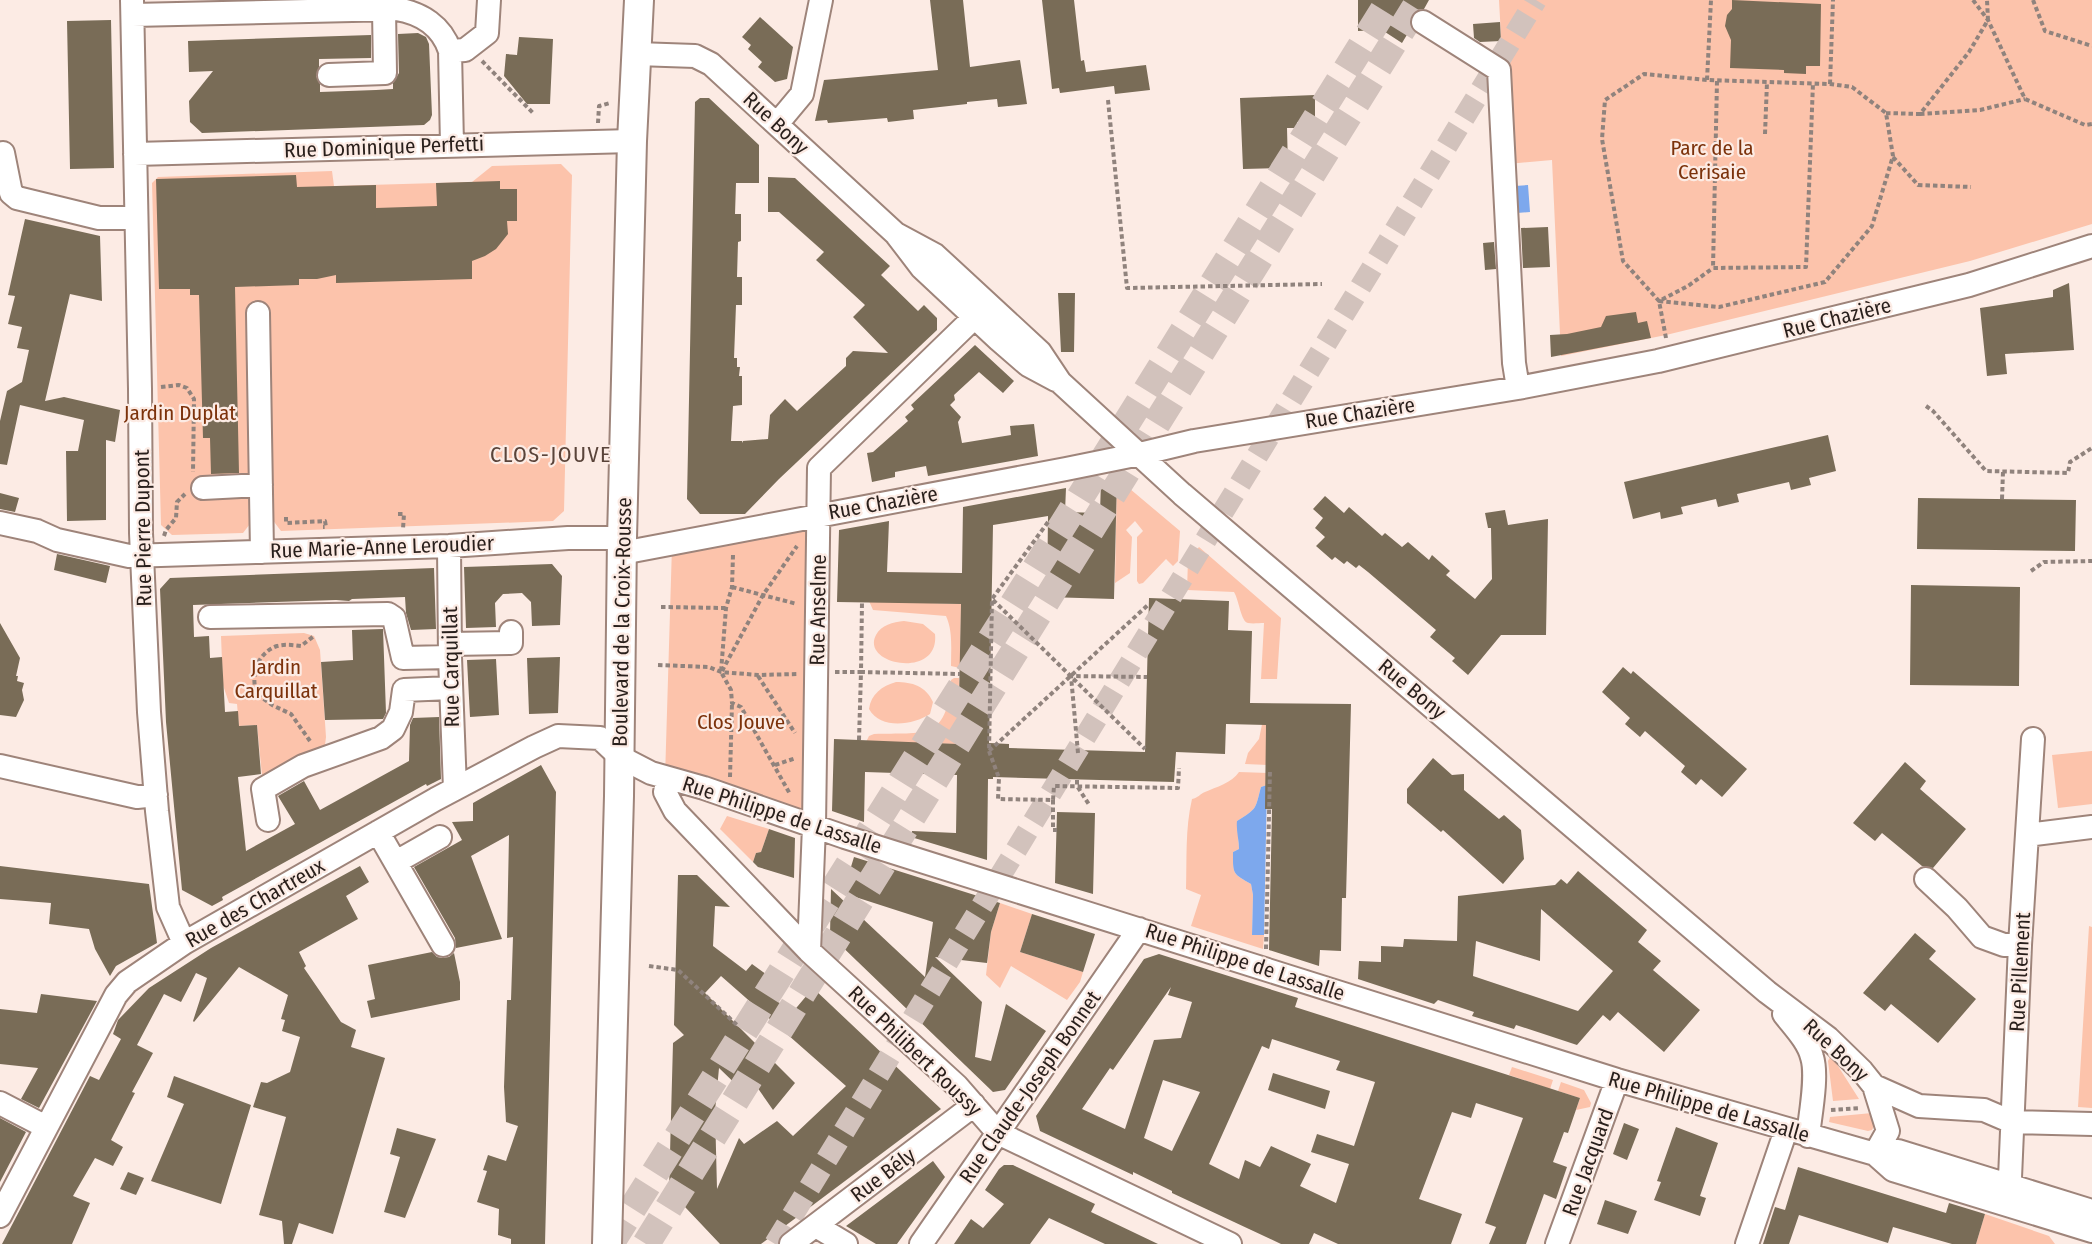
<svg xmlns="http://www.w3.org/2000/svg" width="2092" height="1244" font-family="'Fira Sans Condensed',sans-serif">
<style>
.green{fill:#fcc3ab}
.water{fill:#7da8ed}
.building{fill:#796c57;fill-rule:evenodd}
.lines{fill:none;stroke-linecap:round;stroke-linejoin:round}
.minor-tunnel{stroke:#d2c2bc;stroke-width:22;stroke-dasharray:22 11;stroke-linecap:butt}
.major-tunnel{stroke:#d2c2bc;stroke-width:28;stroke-dasharray:28 14;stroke-linecap:butt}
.minor-casing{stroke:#9e847a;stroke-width:26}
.major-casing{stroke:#9e847a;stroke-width:32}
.path{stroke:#90837d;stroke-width:4;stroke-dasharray:4.5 3;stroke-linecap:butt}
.minor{stroke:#fff;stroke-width:22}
.major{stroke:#fff;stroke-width:28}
.labels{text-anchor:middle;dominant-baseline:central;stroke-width:4.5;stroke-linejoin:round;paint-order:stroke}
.street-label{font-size:21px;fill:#291f1b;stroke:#fcebe4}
.park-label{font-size:21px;fill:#7c320b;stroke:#fcebe4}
.neighbourhood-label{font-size:22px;letter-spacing:1.5px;fill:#5a443a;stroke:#fcebe4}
</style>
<rect width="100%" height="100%" fill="#fcebe4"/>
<path class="green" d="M1499,0H2092V224L1970,261L1666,335L1561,356L1552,160L1508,164Z
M561,164L572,175L564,511L553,521L281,531L272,519L253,520L243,533L172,535L161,525L152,183L158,177L332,171L334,186L472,182L492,166Z
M1117,478L1180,531L1178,561L1173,566L1166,559L1143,583L1139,584L1137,581V537L1143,531L1135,521L1126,530L1132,537L1130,573L1115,583Z
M819,516L813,825L665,778L672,546Z
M1199,547L1281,618L1277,679H1261L1264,623C1259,623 1253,624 1248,623C1241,622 1239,600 1234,592L1187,590L1188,560Z
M869,601L961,604L960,668L951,666C951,650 953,631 946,616L873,610Z
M904,621L923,624L935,634C940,680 860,665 876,635C881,625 893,622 904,621Z
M304,633L314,636L320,650L326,737L325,745L319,752L262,775L257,725L239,726L237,704L229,703L223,685L221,636Z
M954,678H959L958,744L866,742L869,736L874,734C924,732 947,742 951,680Z
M896,682C912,682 926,686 933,702L930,714C913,725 881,730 869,709C871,694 882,686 896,682Z
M1266,705L1268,765L1245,764L1248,753L1259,739Z
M2092,751V804L2058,808L2052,755Z
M1239,772L1268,773L1267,785L1261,787C1255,809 1258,808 1237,821L1239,849L1233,852C1233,874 1232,873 1251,884L1253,895L1252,935H1264L1263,949L1191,926L1201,895L1186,889C1187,859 1185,829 1192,799C1198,798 1200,794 1205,792C1216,787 1232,783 1239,772Z
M727,816L769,829L761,852L756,853L753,862L720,829Z
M1000,903L1032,914L1020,952L1083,972L1080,982L1067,1000L1011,966L1000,988L986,975L991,932Z
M2089,926L2092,927V1108L2078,1107Z
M1831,1055L1859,1099L1833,1101L1828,1061Z
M1512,1067L1553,1080L1550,1089L1509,1075Z
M1561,1082L1584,1090L1591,1103L1590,1107L1576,1110L1580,1098L1558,1091Z
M1872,1113L1875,1124L1872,1130L1868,1131L1829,1122L1830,1117Z
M1985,1214L2049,1236L2055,1244H1976Z"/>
<path class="water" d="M1528,185L1530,212L1517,213L1515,186Z
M1267,785L1264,935H1252L1253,895L1251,884C1232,873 1233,874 1233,852L1239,849C1239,839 1236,831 1237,821C1258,808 1255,809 1261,787Z"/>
<path class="building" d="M930,0H963L970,67L1020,60L1027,104L998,107L997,99L967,102V104L913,110L914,119L888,122L887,118L828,123L827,120L815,121L824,80L938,70Z
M1042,0H1074L1081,61L1084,60L1086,72L1146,65L1150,90L1115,94L1114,86L1060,93L1059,88L1052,89Z
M1358,0H1429L1424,9L1416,10L1411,15L1410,22L1411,28L1402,43L1382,30L1358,31Z
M1732,0L1821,4L1820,66H1806V74L1784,73V70L1730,68L1731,40L1725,26L1727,15L1732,9Z
M760,17L793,47L787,79L775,82L758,67L762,62L748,49L751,45L742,37Z
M111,20L114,168L70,169L67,21Z
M1500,22L1501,41L1480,42L1474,38L1473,24Z
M418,33L426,37L429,44L432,115L430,120L424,125L202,133L190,122L189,101L213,71L189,72L188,41L371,35V58L319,59V67L316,76L320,84V92L376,90L393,89V83L399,73L398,34Z
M519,37L553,39L550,104H527L504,76L506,54L517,55Z
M1315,95V122H1297L1298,128H1287L1288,168L1243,169L1240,98Z
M700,98H709L759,145V183H736L735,214H741V241L738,242L737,277H742V305H736L734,358H737V367H740L739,376H742V405L733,406L731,441H742V443L743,441L768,439L770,415L785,399L797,411L846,366V358L853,351L888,353L853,317L865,305L816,260L824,252L779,212H768V177L795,178L890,266L881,275L918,311L924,305L937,318V330L779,479L745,514H700L687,499L695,102Z
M296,175L297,187L376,185V208L437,206L436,183L500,181V189H517V221H507L508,234L496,249L485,256L472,261V279L336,283V275L317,279H299V285L235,287L239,473L211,474L210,438H203L199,295H190V289H159L156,179Z
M25,219L100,236L102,301L70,294L45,401L64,397L120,410L115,442L106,440V520L67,521L66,451H78L84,420L20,405L7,465L0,464V421L7,391L22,382L29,350L17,348L22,327L8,324L15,296L8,295Z
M1548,227L1550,267L1523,268L1521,228Z
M1494,242L1496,269L1485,270L1483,243Z
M2069,283L2074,350L2005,354L2007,374L1987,376L1980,308L2053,297V290Z
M1058,293H1075L1074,352H1061Z
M1636,312L1638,323L1647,321L1651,338L1551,357L1550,335L1567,334L1601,327L1606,316Z
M975,345L1014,381L1003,393L979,372L954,395L955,400L950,405L961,417L958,422L962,443L1011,435L1010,426L1034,424L1038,456L928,476L926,466L895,472V477L872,482L867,453L873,452L908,421L905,417L914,409L911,405Z
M1828,435L1836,471L1809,478L1811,485L1791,490L1789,482L1737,494L1739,502L1718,507L1716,499L1681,507L1683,514L1661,519L1660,512L1633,519L1624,482Z
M1117,478L1114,599L1047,597L1048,516L993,525L989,743L1009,744V748L1145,752L1149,598L1229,601L1228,630L1252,631L1250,703L1351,704L1346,898H1342L1341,951L1320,950L1319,966L1269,950L1272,809H1265L1266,725L1226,724L1225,754L1176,752L1174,782L993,777V779H988L987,860L911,837L912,831L956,833L957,775L865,772L864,822L832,811L834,739L958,744L961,604L837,602L839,530L889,521L887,572L962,573L963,507L1066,488L1065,512L1100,513L1101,481Z
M0,493L19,498L15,512L0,509Z
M1325,496L1344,513L1349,507L1382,536L1385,533L1402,547L1408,542L1429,560L1432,555L1450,571L1446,575L1475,599L1492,579L1491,528H1488L1485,513L1505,510L1508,525L1548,519L1546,635H1501L1468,675L1452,661L1455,658L1430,637L1436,630L1368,572L1359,565L1356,568L1347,561L1344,564L1335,557L1332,560L1316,546L1325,537L1315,528L1323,518L1313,509Z
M1918,498L2076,500L2075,551L1917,549Z
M57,554L110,566L106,583L54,570Z
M552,564L562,576L560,625L532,626L531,602L522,593L503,594L495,603L496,627L466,628L464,567Z
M434,568L436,629L411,630L406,613L405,597L352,599L349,601L336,600L193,605L194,637L209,636L210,658L222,657L225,712L238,711L239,726L257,725L261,774L238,777L246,851L295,824L278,796L304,781L320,810L409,761L410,725L413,718L439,717L441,779L427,786L426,784L222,897L223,900L212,906L182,890L166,722L160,589L170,578Z
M1911,585L2020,587L2019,686L1910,685Z
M0,623L20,658L16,676H18L17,681L24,683L22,690L24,700L16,717L0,715Z
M383,629L386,713L383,719L325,720L321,662L353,660L352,630Z
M560,657L558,713L529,714L527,658Z
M496,659L499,715L470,717L467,660Z
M1623,667L1631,674L1633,671L1747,769L1722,797L1701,779L1696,785L1681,772L1685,766L1645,731L1640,737L1625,724L1630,718L1602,692Z
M1433,758L1452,775L1464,774V790L1499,819L1504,815L1521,830L1524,859L1503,884L1443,830L1441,832L1407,803V789Z
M1905,762L1926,781L1920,789L1966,829L1933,868L1922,866L1882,833L1875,841L1853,823Z
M541,765L556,792L545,1244H511V1239L498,1235L499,1209L477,1202L487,1171L483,1170L488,1155L506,1161L518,1126L506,1122L504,1087L507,1000H511L513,937L507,938L509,835L471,856L502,939L456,948L455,938L414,867L462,840L452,822L473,821V803Z
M1057,812L1095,813L1093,894L1055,883Z
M769,829L795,838L794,878L758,867L753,862L756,853L761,852Z
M854,857L1000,903L991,932L987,963L935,957L982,1002L975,1057L991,1061L1006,1004L1046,1031L1005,1090L993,1092L830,935L831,889L925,977L933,922L843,893Z
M0,866L149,884L157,943L116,966L110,976L95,949L89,929L49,924L51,903L0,899Z
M360,866L369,882L346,896L358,919L299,952L306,966L304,968L341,1022L356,1030L351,1047L385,1058L333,1234L299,1223L292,1244H284L282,1221L259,1215L286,1117L253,1107L261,1082L267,1083L290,1072L300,1037L282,1031L285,1020L281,1019L288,995L239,967L194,1022L193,1021L207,978L196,973L181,1002L164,994L137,1045L153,1053L132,1092L135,1093L111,1140L123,1147L113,1166L95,1158L73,1196L90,1203L72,1244H2L90,1076L99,1080L121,1039L113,1034L118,1020L149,988L211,948Z
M1578,871L1647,930L1638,942L1661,961L1653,970L1700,1010L1664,1052L1618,1012L1610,1021L1603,1015L1577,1045L1516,1025L1514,1029L1472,1016L1474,1012L1438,1000L1434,1004L1358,979L1359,961L1381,962V946L1403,947L1404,939L1457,941L1458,896L1555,885L1561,879L1567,884ZM1541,909L1613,971L1578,1011L1473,976L1476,941L1540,961Z
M678,875H697L730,907L715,906L713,946L746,971L752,964L774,980L765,991L792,1013L813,988L941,1109L761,1244H720L669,1190L673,1043L684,1035L674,1025ZM721,976L846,1086L793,1136L777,1121L744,1144L739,1138L717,1189L715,1111L719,1068L749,1097L757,1087L773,1110L795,1083L705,993Z
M1032,914L1095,934L1083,972L1020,952Z
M1915,933L1936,951L1929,959L1976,999L1938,1043L1891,1004L1885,1011L1863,993Z
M432,952L437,957L442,958L449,957L454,953L460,982V1000L371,1018L367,1001L375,999L368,965Z
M1159,954L1298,998L1295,1007L1580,1098L1568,1133L1564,1132L1553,1162L1567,1167L1556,1199L1544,1194L1526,1244H1489L1496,1227L1485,1223L1523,1118L1476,1103L1471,1118L1452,1112L1419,1199L1462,1214L1451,1244H1338L1314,1233L1309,1244H1281L1172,1193V1191L1133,1172V1175L1040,1131L1036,1116L1144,959ZM1171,987L1168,995L1192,1002L1181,1038L1154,1040L1125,1129L1082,1109L1110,1068L1113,1070ZM1272,1039L1340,1061L1336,1070L1375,1082L1354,1146L1317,1134L1311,1152L1349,1164L1336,1203L1300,1186L1311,1164L1271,1146L1260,1167L1245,1160L1239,1179L1209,1164L1262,1046L1269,1049ZM1163,1080L1200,1092L1172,1151L1144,1138Z
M41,994L97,1001L39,1108L21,1099L38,1068L0,1064V1009L37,1013Z
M1273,1073L1330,1091L1325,1109L1268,1090Z
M174,1076L251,1105L221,1204L151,1181L184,1104L167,1097Z
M0,1118L26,1132L0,1182Z
M1624,1123L1639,1129L1627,1160L1613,1154Z
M1676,1127L1718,1143L1700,1196L1706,1198L1700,1216L1654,1200L1661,1182L1657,1181Z
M397,1128L436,1139L405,1218L384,1212L400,1157L390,1154Z
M933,1161L945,1177L897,1244H876L846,1226Z
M1004,1165H1013L1095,1204L1091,1212L1158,1244H1105L1049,1218L1030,1244H954L971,1219L983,1228L1004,1204L985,1190L999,1169Z
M1798,1167L1946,1213L1949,1203L1985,1214L1976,1244H1952L1893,1227L1888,1243L1799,1215L1789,1244H1763L1775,1207L1785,1210Z
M128,1172L144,1178L136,1195L120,1189Z
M1605,1200L1637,1211L1628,1234L1597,1224Z"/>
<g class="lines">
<path class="minor-tunnel" d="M775,1244L1536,0"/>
<path class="major-tunnel" d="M610,1244L1023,589L1390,0
M646,1244L1420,0"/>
<g class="minor-casing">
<path id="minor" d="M132,0L140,389L141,533L149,712L157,811L168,907L184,943
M133,15L396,9C421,13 442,26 450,51L452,145
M1423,22L1499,70L1514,363L1518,388
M450,51L465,50L487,33L489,0
M637,54L695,56L711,64L896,234L922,268L999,340L1028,365L1056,380
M329,75L385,73L384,9
M777,124L802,94L821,0
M3,153L11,193L17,198L99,218H136
M135,154L632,141
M896,234L935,255L1040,352L1060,382L1182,494L1767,992L1828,1038L1862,1071L1874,1086L1888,1131L1875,1154
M258,313L262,552
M203,488L261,485
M0,523L37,531L57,540L129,556L449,546L568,538H622
M449,546L450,657L455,789
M622,553L1066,469L1140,454L1194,441L1518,388L1658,361L1969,285L2092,246
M210,617L388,614L394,618L403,658L450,657
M450,644L511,643V632
M0,766L137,797L156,795
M668,778L665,792L675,811L809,951L957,1086L998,1133L1230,1244
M268,820L263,789L303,766L381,738L393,729L401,712L404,690L451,688
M378,832L443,945
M2027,835L2092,827
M396,862L440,837
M1926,879L1957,908L1982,937L2004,945H2020
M809,951L814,826L819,468L988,304
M1784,1014C1794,1027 1808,1041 1812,1057C1818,1076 1810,1116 1808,1136
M1874,1086L1919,1106L1984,1110L2012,1122L2092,1124
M0,1103L46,1127
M1875,1154L1893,1170L2092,1231
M2005,1204L2010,1178L2020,945L2033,739
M0,1216L116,995L127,982L184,943L436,799L534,747L558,736L600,738L620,757L651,773L704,788L845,837L1617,1080L1875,1154L1898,1151L2092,1211
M816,1226L846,1244
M791,1244L974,1105
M921,1244L1139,929
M1557,1244L1617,1080
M1747,1244L1786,1130"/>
</g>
<g class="major-casing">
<path id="major" d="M607,1244L619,796L622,538L632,141L639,0"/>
</g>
<path class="path" d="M1973,0L1988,20L2025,99L2085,125L2092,124
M2033,0L2045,31L2092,46
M482,61L534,114
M1707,80L1711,0
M1717,81L1713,268L1806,267L1813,83
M1830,84L1833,0
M1108,100L1127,288L1322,284
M1886,113L1920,114L1969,52L1988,20L1987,0
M1920,114L1980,110L2025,99
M598,123L599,106L610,103
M1765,134L1767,82
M1893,157L1918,185L1971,187
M1666,338L1659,301L1719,307L1825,282L1872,226L1893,156L1886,113L1852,87L1830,84L1707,80L1644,74L1605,100L1602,139L1623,261L1659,301L1688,286L1713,268
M161,387L179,385L187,388L194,399L193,472
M1926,406L1933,411L1986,471L2068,473L2070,462L2092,448
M2002,499L2003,472
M398,514H404L403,529
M286,517V523L325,521L326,527H323
M1048,522L992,599L989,751L1149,604
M164,536L166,530L176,518L177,502L185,494
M733,555L732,587L726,608L721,672L731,690L732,703L741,707L790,794
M2031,571L2044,562L2092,561
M732,587L797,604
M993,600L1145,749
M661,607L726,608
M658,665L709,667L721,672L758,675L798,674
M722,671L763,595L797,546
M835,672H861L862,602
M758,676L795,733
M859,740L861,672L960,674
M310,741L291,714L272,705L257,694C250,676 257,653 277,646C285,644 293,645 301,646L314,636
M989,751L999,778L998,799L1053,800L1054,786L1178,788L1179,768
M1078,753L1071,676L1147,677
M775,765L796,758
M730,777L732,703
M1077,780V786L1090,806
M1053,800V830H1057
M1266,949L1270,770
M649,966L678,970L737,1025
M1831,1110L1860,1108"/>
<use href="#minor" class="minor"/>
<use href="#major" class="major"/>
</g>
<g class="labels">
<g class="street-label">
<text transform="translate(776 123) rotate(43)">Rue Bony</text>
<text transform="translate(384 147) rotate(-2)">Rue Dominique Perfetti</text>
<text transform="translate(1837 318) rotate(-14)">Rue Chazière</text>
<text transform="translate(1360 413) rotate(-9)">Rue Chazière</text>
<text transform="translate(883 503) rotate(-10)">Rue Chazière</text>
<text transform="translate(143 528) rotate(-91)">Rue Pierre Dupont</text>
<text transform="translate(382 547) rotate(-2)">Rue Marie-Anne Leroudier</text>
<text transform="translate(818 610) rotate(-89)">Rue Anselme</text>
<text transform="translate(622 622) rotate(-89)">Boulevard de la Croix-Rousse</text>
<text transform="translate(451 667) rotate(-91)">Rue Carquillat</text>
<text transform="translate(1412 689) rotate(40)">Rue Bony</text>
<text transform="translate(782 815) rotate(18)">Rue Philippe de Lassalle</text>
<text transform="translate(255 903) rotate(-30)">Rue des Chartreux</text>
<text transform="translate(1245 962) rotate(18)">Rue Philippe de Lassalle</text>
<text transform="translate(2020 972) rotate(-87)">Rue Pillement</text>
<text transform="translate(1836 1050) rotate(43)">Rue Bony</text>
<text transform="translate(915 1051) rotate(44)">Rue Philibert Roussy</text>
<text transform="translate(1030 1087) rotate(-55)">Rue Claude-Joseph Bonnet</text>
<text transform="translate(1709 1107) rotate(16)">Rue Philippe de Lassalle</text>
<text transform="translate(1588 1162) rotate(-70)">Rue Jacquard</text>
<text transform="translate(883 1175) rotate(-37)">Rue Bély</text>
</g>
<g class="park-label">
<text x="1712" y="148">Parc de la<tspan x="1712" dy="24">Cerisaie</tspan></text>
<text x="180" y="413">Jardin Duplat</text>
<text x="276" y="667">Jardin<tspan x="276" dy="24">Carquillat</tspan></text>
<text x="741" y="722">Clos Jouve</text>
</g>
<g class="neighbourhood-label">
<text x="551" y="454">CLOS-JOUVE</text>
</g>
</g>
</svg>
